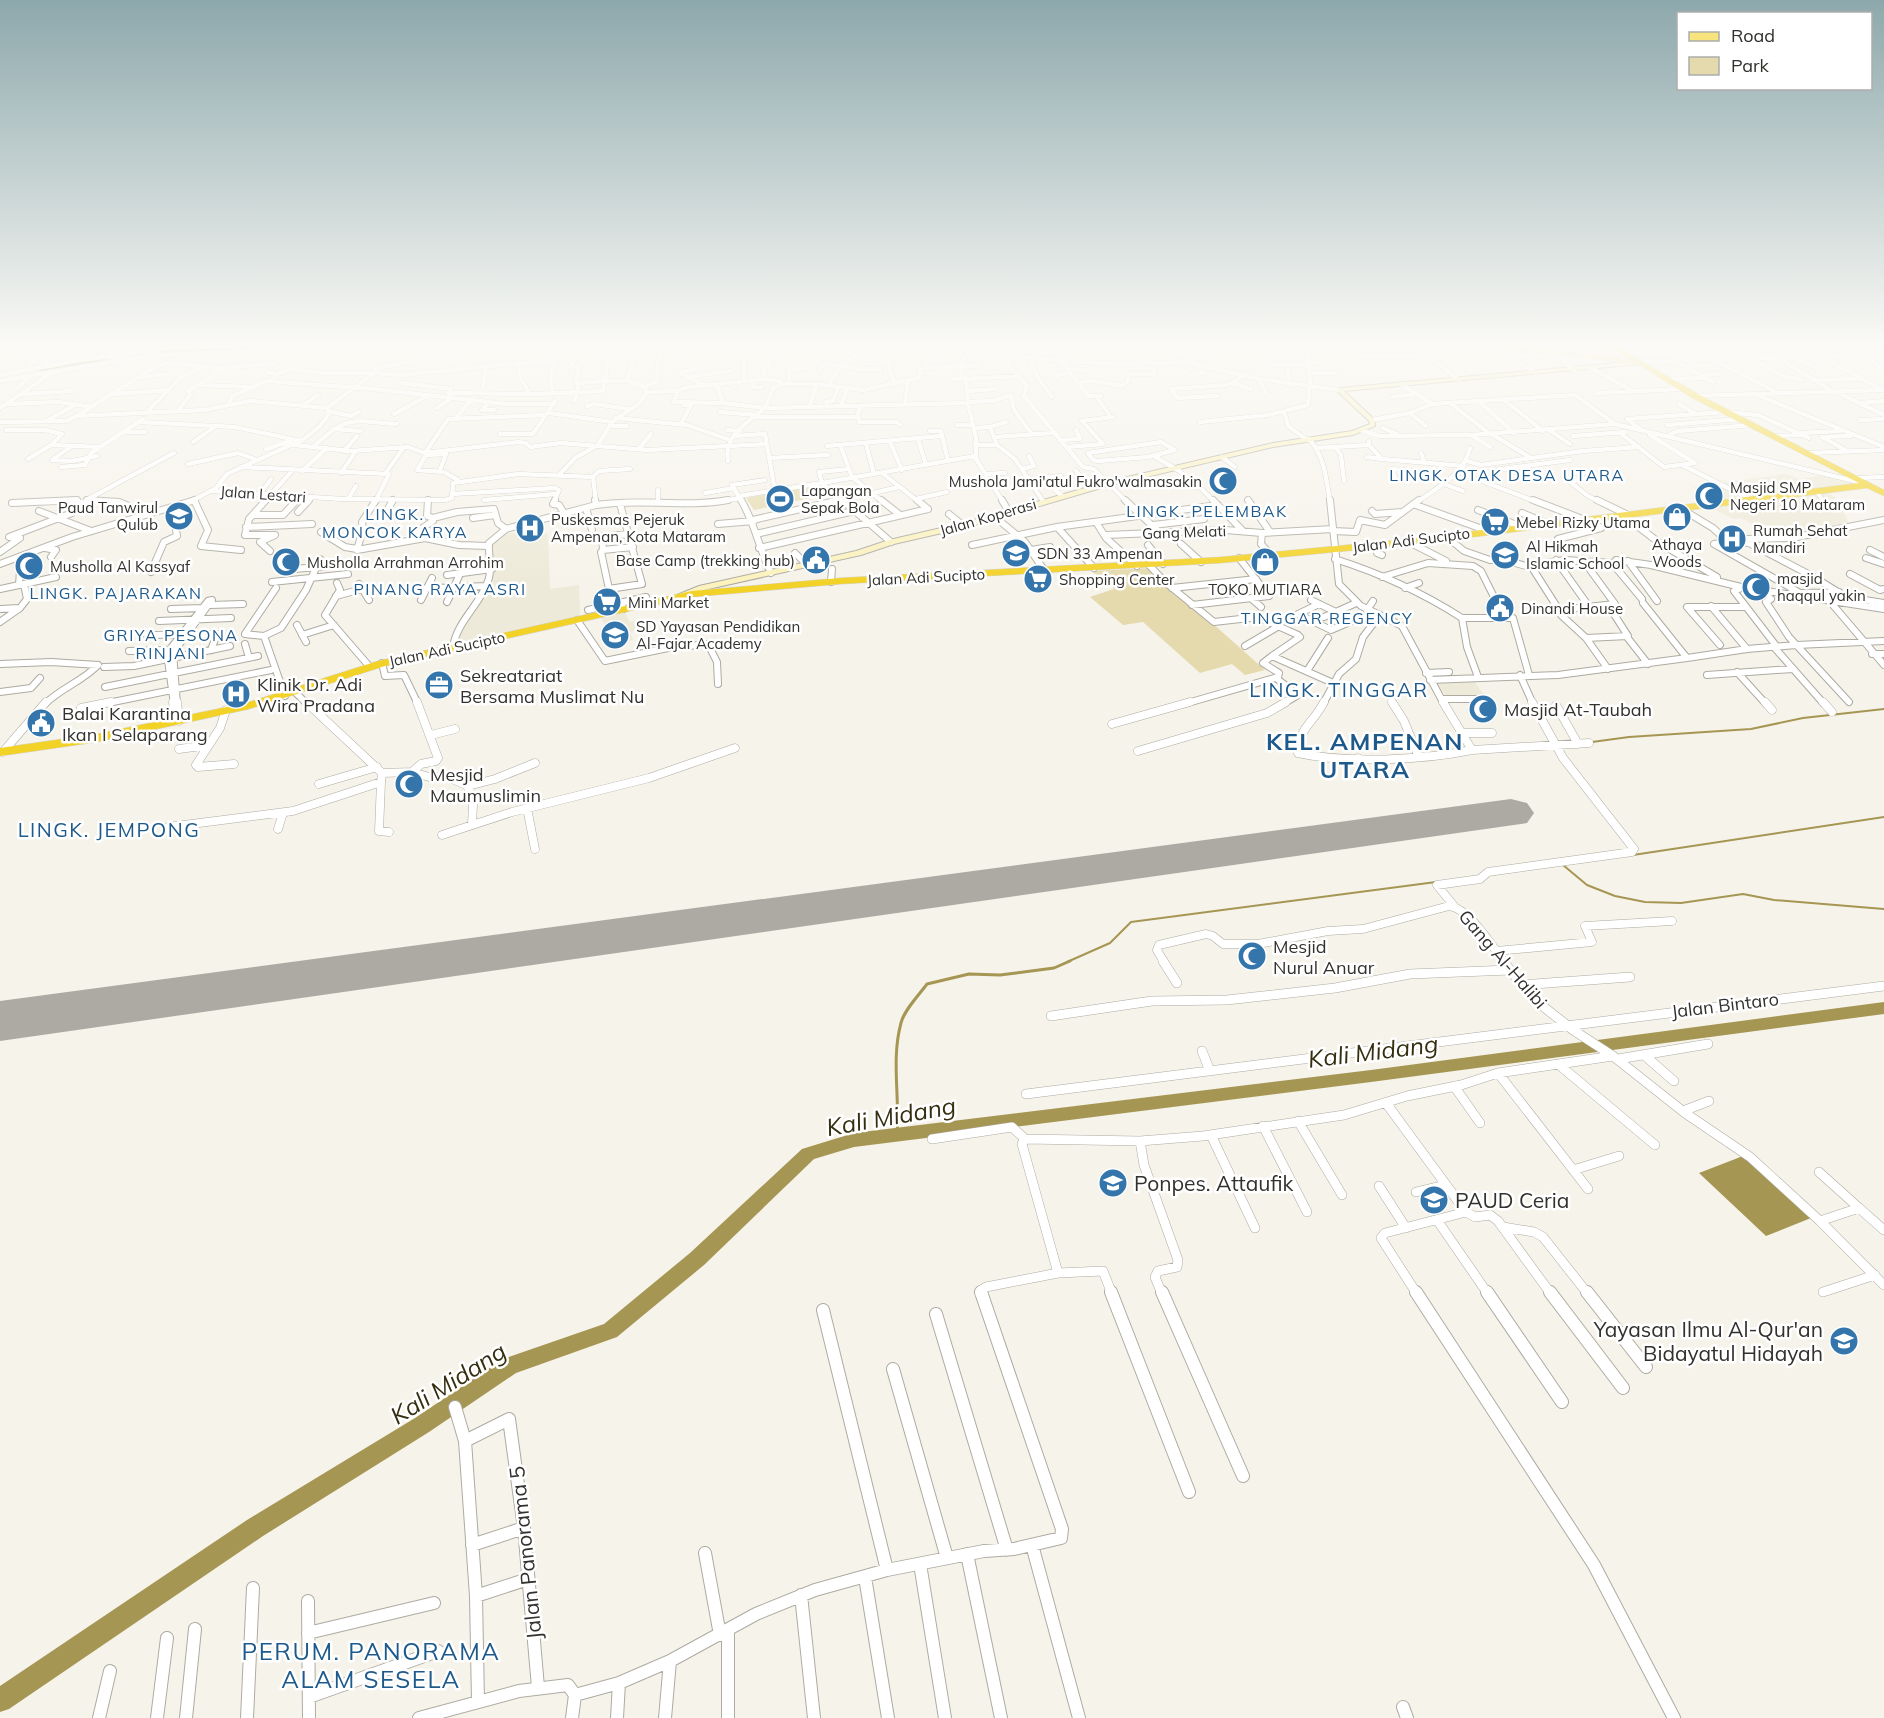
<svg xmlns="http://www.w3.org/2000/svg" width="1884" height="1718" font-family="Mulish,sans-serif">
<style>
.built{fill:#eeead9}
.green{fill:#e4daad}
.water{fill:#a69653}
.lines{fill:none;stroke-linecap:round;stroke-linejoin:round}
.stream-far1{stroke:#a69653;stroke-width:2}
.stream{stroke:#a69653;stroke-width:3}
.river{fill:#a69653;fill-rule:evenodd}
.runway{fill:#acaaa2;fill-rule:evenodd}
.street-far4-casing{stroke:#adaba2;stroke-width:5}
.street-far3-casing{stroke:#adaba2;stroke-width:8}
.street-far2-casing{stroke:#adaba2;stroke-width:9}
.street-far1-casing{stroke:#adaba2;stroke-width:10}
.street-casing{stroke:#adaba2;stroke-width:14}
.secondary-casing{stroke:#adaba2;stroke-width:2}
.primary-casing{stroke:#d2d2d1;stroke-width:2}
.highway-casing{stroke:#d2d2d1;stroke-width:1}
.street-far4{stroke:#fff;stroke-width:4.5}
.street-far3{stroke:#fff;stroke-width:6}
.street-far2{stroke:#fff;stroke-width:8}
.street-far1{stroke:#fff;stroke-width:9}
.street{stroke:#fff;stroke-width:12}
.secondary{fill:#fbf2be;fill-rule:evenodd}
.primary{fill:#f8e47d;fill-rule:evenodd}
.highway{fill:#f3d227;fill-rule:evenodd}
.labels{text-anchor:middle;dominant-baseline:central;stroke-width:5;stroke-linejoin:round;paint-order:stroke}
.far-poi-label{font-size:15px;fill:#32312e;stroke:#fff;text-anchor:start}
.far-street-label{font-size:15px;fill:#32312e;stroke:#fff}
.far-neighbourhood-label{font-size:16px;letter-spacing:1.5px;fill:#1d5a8b;stroke:#fff}
.poi-label{font-size:18px;fill:#32312e;stroke:#fff;text-anchor:start}
.street-label{font-size:18px;fill:#32312e;stroke:#fff}
.neighbourhood-label{font-size:20px;letter-spacing:1.5px;fill:#1d5a8b;stroke:#fff}
.near-poi-label{font-size:21px;fill:#32312e;stroke:#fff;text-anchor:start}
.near-street-label{font-size:21px;fill:#32312e;stroke:#fff}
.district-label{font-size:24px;font-weight:bold;letter-spacing:1.5px;fill:#1d5a8b;stroke:#fff}
.near-water-label{font-size:24px;font-style:italic;fill:#352e10;stroke:#fff}
.near-neighbourhood-label{font-size:24px;letter-spacing:1.5px;fill:#1d5a8b;stroke:#fff}
</style>
<rect width="100%" height="100%" fill="#f6f3ea"/>
<path class="built" d="M1785,474L1800,479L1825,475L1859,483L1717,500L1693,487Z
M1828,492L1837,499L1850,526L1783,538L1740,518L1734,519L1709,507Z
M504,533L548,534L550,589L579,585L580,617L456,642L455,634L478,604L491,571L489,548Z
M624,611L630,622L644,619L648,628L630,632L633,640L615,644L600,616Z
M1472,678L1486,698H1448L1434,680Z"/>
<path class="green" d="M819,484L830,494L754,510L746,498Z
M1150,568L1265,670L1245,675L1232,664L1200,673L1143,622L1123,625L1090,597L1114,589L1092,571Z"/>
<path class="water" d="M1743,1156L1811,1218L1766,1236L1699,1173Z"/>
<g class="lines">
<path class="stream-far1" d="M1592,742L1629,737L1751,729L1803,718L1884,709
M1633,855L1884,817
M1563,865L1587,885L1615,896L1645,902L1681,903L1743,894L1774,900L1884,909
M1067,962L1110,943L1131,922L1436,882"/>
<path class="stream" d="M897,1135C900,1098 891,1059 901,1023C904,1010 919,995 927,984L969,974L1000,975L1054,968L1070,961"/>
<path class="river" d="M304,344L327,345L323,347L162,353L158,351L162,349Z
M104,356H107V360L40,371L36,369Z
M1884,1002V1014L1371,1082L854,1147L814,1159L704,1265L617,1337L516,1373L429,1432L263,1536L9,1709L0,1712V1686L247,1520L415,1418L503,1359L604,1324L690,1253L802,1149L854,1133L1371,1070Z"/>
<path class="runway" d="M1511,799L1527,803L1534,813L1527,823L0,1041V1001Z"/>
<g class="street-far4-casing">
<path id="street-far4" d="M694,344V347L716,349L775,344
M826,344L844,345
M909,344L1061,361L1123,364L1186,362L1259,379L1339,390
M950,344L1068,355
M1042,344L1070,346L1069,351
M1182,344L1224,350L1188,361
M1241,344L1254,364
M1325,344L1355,351L1360,356H1429
M1413,344L1458,379
M1572,344L1589,357
M1657,344L1670,353
M1798,344L1881,389
M653,346L693,345
M1416,346L1449,344
M1070,347L1171,348L1170,344
M815,348L890,361V371L895,383
M579,349L601,357L648,350
M1510,349L1512,357L1536,373
M1224,350L1243,346
M1378,351L1376,349L1390,348L1389,344
M127,352L141,344
M835,352L843,346L880,344
M969,352L959,366L967,386L968,403L976,438V459L1003,502
M1178,354L1191,360
M1556,354L1574,370
M1626,354H1670
M1007,355L1010,368L1027,385L1024,396L1083,467L1094,469L1127,502
M608,357L605,381H627L645,387
M1029,357L1037,376L1052,397
M1270,357L1269,353L1308,355
M1512,357L1549,356V353
M674,358L688,351L676,350
M1778,358L1832,391
M1795,358L1818,369
M1752,359L1783,376L1802,380
M744,360V381
M1714,360L1778,393
M71,361L84,344
M1061,361L1089,396H1101
M1675,361L1713,382
M1308,362L1321,363
M1638,362L1861,355L1884,369
M518,363L520,377L528,391L526,394
M29,365L45,351L48,344
M1270,365H1308
M0,366L40,344
M46,366L44,362L60,349V344
M1288,366L1289,384
M923,368L976,366L985,353
M1591,368L1631,390
M880,369H858L874,355L872,349L915,346
M1067,369L1087,370
M820,370L825,363L858,369
M267,372L277,374L290,369L324,373H373
M374,373L401,375L553,360
M1309,373H1336
M0,375L79,360L169,348L270,344
M1190,375L1204,373L1200,368L1205,367
M1702,375L1719,374
M141,377L166,374
M687,377L731,371
M1056,378L1055,375L1070,373
M763,379L765,367H770L769,359L793,353
M954,379L965,378
M965,379L1018,376
M1259,379L1266,393
M1666,379L1703,378
M754,380L753,387H761
M1813,380L1860,379
M0,381L147,356L382,344
M627,381L633,362L630,354
M1078,382L1094,381L1122,386L1128,381V374H1155L1144,349
M402,383L451,389L448,393L536,394L603,391L605,381L578,383
M1232,383L1251,389
M782,384L774,387L765,408L968,403
M790,384L788,370L806,368
M1401,384L1432,404
M199,385L250,387
M483,386L486,367
M706,386L679,373L700,368L716,349
M717,386L723,403
M828,386L841,366L854,356
M17,388L30,377
M678,391L674,402L723,403L765,408C748,422 723,436 728,461
M967,391L995,389
M553,392C548,374 552,362 566,349
M647,392L678,391L684,388L763,379L780,381L782,384H817L863,390L919,378L920,371L939,349
M647,392L644,388L657,381L658,361L662,354L659,350H647L648,344
M1836,392L1884,415
M1597,393L1681,389
M23,394L72,391
M115,394L168,390
M1757,395L1884,447
M1096,396L1109,414
M1218,396L1178,398L1171,389L1227,385L1242,377
M1695,396L1882,390
M1392,397L1416,394
M1504,400L1543,431
M574,401L578,392V383H576L579,367H570L581,350
M489,402L482,410H494
M826,402L833,401L838,388
M968,402L992,401L1011,395L1014,410L1032,434
M1480,402L1514,433
M1450,403L1490,434
M1860,403L1884,401
M7,404L59,402L92,407
M229,404L232,396L267,381L373,389L506,404H554
M905,404L908,380
M1679,404L1694,413
M303,405L318,395
M587,406L594,404L629,409
M841,406L847,389
M861,406L858,413L859,422H897L900,425
M809,407L817,384
M0,408L53,372
M437,408L452,398
M178,411L190,395L188,391L225,368
M328,411L351,416L359,412
M147,412L180,378L200,368
M720,412L758,415
M1726,412L1758,415L1809,438
M549,413L612,422
M1410,413L1426,426
M80,414L148,371L167,363L219,368L275,364
M394,414L427,396
M1285,414L1288,426L1307,440
M756,417H858
M456,418L471,400
M616,418L687,425L730,440
M1372,420L1410,413L1432,404L1575,395L1615,424
M1860,420L1884,419
M46,421L75,405
M0,422L67,421L76,416L204,410L250,401L327,408
M139,422L235,427L301,441
M1200,422L1268,415L1308,405L1310,383L1307,344
M681,424L691,405H684
M957,425H973
M1667,425L1740,419
M610,426H627
M990,427L1006,422
M974,428L990,427L997,445L1015,459L1043,501
M1383,428L1397,434
M1639,428L1627,419L1725,412
M333,429L361,431
M6,430H45L62,434L51,445L28,459
M727,430L740,431
M1361,430L1379,436L1471,435L1615,424L1863,483
M1549,430L1570,444
M930,431H941L948,461
M127,432H145
M1620,433L1664,467L1695,463
M1801,433L1840,431
M500,434H533L555,401
M1471,435L1490,447
M1493,435L1531,458
M1650,435L1695,463
M1669,435L1678,431L1752,425
M735,436L765,434L775,491
M1573,436L1625,432
M1774,436L1801,435
M995,437L1053,433
M1822,437L1851,436
M1824,438L1847,451
M918,439L926,465
M1309,439C1325,457 1326,478 1330,502
M1059,440L1080,439L1076,430
M193,442L216,426
M890,442L902,470
M1161,442L1175,450L1148,457L1098,461L1093,460L1088,453Z
M866,444L874,474
M51,445L100,447
M294,445L350,451L408,447L425,453L518,442L526,443L530,447L561,443L647,450L767,444
M975,445H997
M1369,445L1382,459L1464,466
M72,446L52,460L72,461L97,456
M827,446L941,436
M313,447C348,414 351,421 397,424
M841,447L852,477L883,502
M1067,447L1103,444L1082,421L1113,417
M1335,447L1341,455L1344,481
M1317,448L1369,445V441
M266,449L290,441
M639,449L651,434
M344,451L357,436
M425,453L448,419L546,415
M1421,453L1424,462
M1809,453L1884,450
M1154,456L1181,472L1191,487H1200L1214,502
M1222,457L1235,467
M1367,457L1382,459
M769,458L828,455
M1467,461L1481,465L1583,451L1639,447
M188,464L238,453L257,460
M1684,466L1750,499
M61,467L85,465L91,453L143,419
M241,467L389,474L375,502
M1022,469L1034,466L1029,456
M440,470L446,454L426,455L417,470L444,472L458,480
M1495,470L1570,460
M302,471L327,448
M1076,471L1086,482L1097,487
M1458,472L1537,502
M341,473L356,451
M882,473L919,502
M385,474L404,447
M985,474L1005,473
M559,475L575,458L598,445L612,422L640,403L647,392
M1395,476L1392,469L1436,473L1443,464
M593,477L599,471L630,469
M1586,478L1570,482L1588,496L1600,502
M1857,478L1884,477
M1029,479L1061,476
M1444,484L1463,491
M658,490V502
M212,491L343,499L445,500L452,498L453,483L518,474L593,477L596,502
M1816,491L1824,502
M705,493L734,488
M260,494L271,479
M452,494L555,488L559,490L554,502
M739,496L822,483L819,472L849,469
M1062,496L1052,487L1063,484
M88,499L174,453
M348,499L356,486
M916,499L947,492
M484,500L556,494
M42,502H114
M190,502L216,488L227,474L304,439L320,426L329,414L327,408L374,373L376,368L466,352L579,349L585,344
M264,502L292,471
M296,502L301,496
M308,502L312,497
M625,502H655
M717,502L740,498
M742,502L732,485L765,480
M834,502L899,487
M844,502L822,483L975,456
M1417,502C1438,487 1464,474 1470,448"/>
</g>
<g class="street-far3-casing">
<path id="street-far3" d="M87,500L119,502L149,515
M194,500L208,530L201,546L241,550
M266,500L249,519L245,535H275L260,542L270,551
M376,500L362,522L363,529L357,550L425,538L459,545L488,546
M555,500L553,504L559,505L564,513
M741,500C755,523 759,549 771,573
M842,500L891,542
M881,500L900,515
M917,500L928,509
M1002,500L1009,512
M1125,500L1161,534
M1213,500L1243,531
M1248,500L1270,532
M1330,500L1339,584L1361,606L1380,615
M1533,500L1585,520
M1597,500L1628,515
M12,503L77,500
M1413,504L1488,531
M596,505C640,498 685,508 728,500
M586,508L592,530
M1680,508L1713,528L1728,542
M388,509L393,500
M1478,510L1522,527
M39,511L91,531
M1372,511L1375,514L1402,512
M298,512L309,500
M1522,513L1548,524
M949,514L964,526
M253,515H283L297,500
M1623,515L1661,544L1717,577V581
M995,517L1025,542L1044,570
M433,518L457,512L494,509L498,523L506,529
M473,518L495,515
M753,520L840,500
M1096,522L1106,538L1137,566
M718,524L754,521
M1153,525L1204,519
M246,527L312,524
M1057,527L1094,568
M1333,531L1356,532L1360,520L1385,525L1419,500
M321,532L345,547L357,549
M1262,533L1261,544L1271,555
M756,534L854,511
M1106,535L1226,530L1262,533L1333,529
M602,537L603,550L601,552L609,589L624,609
M1447,537L1464,551L1490,560H1505L1526,566L1565,560L1612,563L1642,599
M425,538L418,531L433,521V518L427,516L428,500
M588,538L629,534
M1558,539L1601,528L1589,520
M1743,539L1792,538L1884,520
M1409,542L1446,561
M1181,544L1201,562
M972,545L1057,527L1218,505
M1148,545L1163,564
M1377,545V553L1382,555
M45,548L56,550L51,557
M759,548L928,509
M603,550L633,547
M1031,550L1050,547
M1870,550L1884,557
M0,552L20,538L9,537L72,513
M795,553L807,565
M1866,558L1884,564
M1335,559C1379,573 1423,593 1462,618L1467,647L1478,677
M1556,560L1590,608
M1616,560L1651,565L1741,587L1884,609
M1628,561L1657,601
M0,564L72,537L195,500
M1149,565L1165,582L1214,622L1258,617L1298,635L1300,637L1272,656L1333,683
M1531,566L1559,610L1615,604L1583,560
M283,570L363,563
M151,572L164,542L177,536L173,512L170,508
M1850,574L1880,590L1884,589
M447,575L492,569
M1382,577L1428,563L1473,566L1481,571L1504,617
M272,582L348,574
M831,582L832,569
M337,583L340,590L325,615L369,666
M24,584L56,577
M359,584L369,600
M1737,587L1739,589L1734,591L1777,647
M1172,588L1256,579
M1405,588L1419,583
M0,589L19,585
M412,589L486,586
M609,589L642,584L620,504
M1763,592L1771,599L1766,602L1789,637L1849,702
M1839,592L1800,593L1714,544L1735,541L1749,543L1812,576L1846,597L1884,603
M336,596L362,589
M1827,598L1884,665
M1252,599L1261,607
M421,600L432,578
M1311,600L1336,612L1356,603
M447,602L460,574
M1319,604L1298,614L1331,630L1352,621L1336,612
M210,605L243,604
M1192,605L1269,596L1239,558
M1711,606L1747,649
M0,609L19,608
M171,609L202,608
M588,610L646,597
M1367,610L1373,601
M1380,615L1402,626L1444,704
M1561,615L1586,638
M1324,617L1336,612
M1462,618H1513L1529,675
M577,620L605,661L668,648L708,644L717,662L718,684
M159,621L231,618
M0,622L20,608L27,599L24,584L19,585L21,556
M297,625L306,642
M147,635L217,634L211,650
M302,635L334,625
M264,636L245,634L276,588
M1627,637L1648,664
M245,644L249,658
M1720,645L1687,607H1746
M1797,645L1884,641
M1245,646L1279,626
M453,647C457,621 480,605 488,581C493,568 488,556 489,543L506,529L596,505L595,500
M1774,647L1824,704
M129,651L169,650
M1872,654H1884
M1687,658L1747,649L1797,645
M382,663L385,676L404,675L418,704
M0,664L51,662L98,665
M104,667L134,666L230,646
M1608,669L1586,638L1628,636L1610,608
M1307,671L1328,638
M1737,672L1766,704
M1426,673L1449,672
M1520,675L1533,704
M1707,675L1792,669
M1276,678L1298,695L1283,704
M1430,680L1558,675L1687,658L1643,603
M105,687L258,656
M0,692L31,688L40,678
M295,692L307,704
M285,696L264,636L281,628L306,590L320,559
M1442,699H1485
M45,704C61,688 83,681 98,665
M103,704L271,670
M174,704L167,653L208,601L212,600L173,653L177,704
M1184,704L1278,677L1279,673L1263,663L1272,656
M1323,704L1339,674L1356,659L1363,637L1380,615"/>
</g>
<g class="street-far2-casing">
<path id="street-far2" d="M173,702L175,715L178,716
M177,702L179,721
M306,702L382,773L412,772L429,777H448L468,786L495,779L535,763
M1324,702C1313,724 1300,725 1298,753C1347,764 1423,760 1472,750L1443,702
M1392,702L1404,721L1418,755
M1765,702L1772,710
M1823,702L1832,712
M1556,705L1578,744
M81,708L111,702
M226,710L220,728L196,765L198,767L234,764
M1112,724L1190,702
M1462,733H1492
M431,735L455,729
M179,749L209,745
M1472,750L1589,743
M1138,751L1267,713L1286,702
M3,752L46,702
M1358,758L1361,768
M412,772L421,764L436,761L438,758L417,702
M381,782L379,831L389,832
M319,784L377,767
M468,786L473,805L472,824
M527,808L535,849
M168,827L293,811L381,782L382,773
M278,829L283,813
M442,835L512,812L649,778L735,748
M1454,906L1437,885L1480,879L1488,872L1632,852L1634,849L1563,758L1532,702
M1496,951L1592,942L1585,926L1672,921
M1164,962L1157,950L1159,945L1206,934L1213,936L1223,944H1258L1328,931L1363,929L1449,906C1469,908 1492,946 1504,962"/>
</g>
<g class="street-far1-casing">
<path id="street-far1" d="M1163,961L1177,983
M1503,961L1522,985L1545,1008L1573,1030L1613,1056L1685,1113L1750,1157L1820,1221L1884,1285
M1522,985L1630,977
M1051,1016L1152,1001L1227,1000L1335,988L1410,974L1510,970
M1202,1051L1210,1071
M1644,1055L1674,1081
M1618,1059L1708,1044
M1558,1064L1655,1145
M1498,1073L1588,1189
M1454,1086L1480,1123
M1026,1094L1884,986
M1386,1103L1466,1212L1475,1217L1490,1215L1498,1221L1551,1294
M1683,1111L1709,1101
M1298,1121L1342,1195
M1263,1126L1307,1212
M1211,1135L1255,1228
M932,1139L1012,1127L1025,1139L1140,1141L1203,1136L1344,1115L1407,1096L1461,1085L1498,1073L1613,1056
M1140,1141L1144,1165L1178,1260L1177,1267L1158,1271L1155,1277L1162,1294
M1573,1170L1619,1156
M1819,1172L1859,1208L1820,1221
M1379,1186L1406,1228
M1416,1192L1445,1185
M1859,1208L1884,1230
M1437,1220L1488,1294
M1503,1227L1534,1232L1543,1237L1588,1294
M1058,1273L1103,1271L1112,1294
M1823,1292L1875,1275
M980,1294L981,1290L986,1287L1058,1273L1022,1144L1025,1139
M1417,1294L1381,1238L1385,1233L1466,1212"/>
</g>
<g class="street-casing">
<path id="street" d="M1111,1292L1189,1492
M1162,1292L1243,1476
M1416,1292L1594,1565L1674,1718
M1487,1292L1562,1402
M1550,1292L1623,1388
M1587,1292L1646,1367
M823,1310L887,1570
M936,1314L1007,1550
M893,1369L947,1558
M455,1407L465,1441
M472,1545L524,1528
M1032,1545L1079,1718
M705,1553L720,1635
M967,1554L1001,1718
M920,1564L945,1718
M865,1577L888,1718
M801,1595L814,1718
M476,1596L528,1579
M308,1601L309,1718
M728,1630V1718
M308,1633L434,1603
M575,1695L619,1683L670,1661L756,1614L815,1590L887,1570L984,1551L1014,1549L1061,1538L1062,1529L981,1292
M309,1697L438,1651
M478,1702L476,1596L465,1441L509,1419L524,1528L538,1687
M1403,1707L1407,1718
M99,1718L110,1671
M157,1718L167,1638
M186,1718L195,1629
M247,1718L253,1588
M419,1718L519,1691L568,1685L575,1695
M572,1718L575,1695
M617,1718L619,1683
M665,1718L670,1661"/>
</g>
<g class="secondary-casing">
<path id="secondary" d="M1501,344H1508L1527,350L1524,352Z
M1640,361L1643,363L1642,364L1344,391L1374,419L1375,426L1353,435L1273,447L1108,486L968,527L894,544L861,555L704,590L681,597L677,595L699,586L856,551L889,540L963,523L1106,482L1273,443L1352,431L1370,424L1369,421L1337,391V389L1339,388Z"/>
</g>
<g class="primary-casing">
<path id="primary" d="M1473,344H1489L1638,360L1641,362L1638,364Z"/>
</g>
<g class="highway-casing">
<path id="highway" d="M1606,344H1613L1698,394L1884,490V496L1867,488L1409,545L1221,563L840,584L692,597L385,666L249,709L97,742L0,756V748L97,734L246,703L378,661L692,591L840,578L1221,557L1409,539L1859,483L1692,398Z"/>
</g>
<use href="#street-far4" class="street-far4"/>
<use href="#street-far3" class="street-far3"/>
<use href="#street-far2" class="street-far2"/>
<use href="#street-far1" class="street-far1"/>
<use href="#street" class="street"/>
<use href="#secondary" class="secondary"/>
<use href="#primary" class="primary"/>
<use href="#highway" class="highway"/>
</g>
<linearGradient id="sky" x2="0" y2="1"><stop stop-color="#8da8ac"/><stop offset="0.59" stop-color="#fbfaf6"/><stop offset="1" stop-color="#fbfaf6" stop-opacity="0"/></linearGradient>
<rect width="1884" height="584" fill="url(#sky)"/>
<defs>
<g id="mosque-disc" transform="scale(1.5)"><circle r="9.5" fill="#3476ac" stroke="#fff"/><path d="M3.5-4.9A6 6 0 1 0 3.5 4.9A5 5 0 1 1 3.5-4.9Z" fill="#fff"/></g>
<g id="stadium-disc" transform="scale(1.5)"><circle r="9.5" fill="#3476ac" stroke="#fff"/><path d="M0-5a6.5 5 0 1 0 0 10a6.5 5 0 1 0 0-10ZM-3.5-1.8h7v3.6h-7Z" fill="#fff"/></g>
<g id="school-disc" transform="scale(1.5)"><circle r="9.5" fill="#3476ac" stroke="#fff"/><path d="M0-5L7-2L0 1L-7-2ZM-4 1L0 2.5L4 1V4Q0 6-4 4Z" fill="#fff"/></g>
<g id="shop-disc" transform="scale(1.5)"><circle r="9.5" fill="#3476ac" stroke="#fff"/><path d="M-5-2.5h2.3a2.7 3.5 0 0 1 5.4 0H5L5.5 6h-11ZM-1.5-2.5h3a1.5 2.3 0 0 0-3 0Z" fill="#fff"/></g>
<g id="supermarket-disc" transform="scale(1.5)"><circle r="9.5" fill="#3476ac" stroke="#fff"/><path d="M-6-5.5h2.5l.6 2H6L4.5 2H-2.5L-4.4-4H-6ZM-1.5 3.2a1.3 1.3 0 1 0 .1 0ZM3 3.2a1.3 1.3 0 1 0 .1 0Z" fill="#fff"/></g>
<g id="hospital-disc" transform="scale(1.5)"><circle r="9.5" fill="#3476ac" stroke="#fff"/><path d="M-5-5h3v3.5h4V-5h3V5h-3V1.5h-4V5h-3Z" fill="#fff"/></g>
<g id="civic-disc" transform="scale(1.5)"><circle r="9.5" fill="#3476ac" stroke="#fff"/><path d="M-.6-6.5H3V-4.5H.6V-3L4-1V1h2V6H-6V1h2V-1L-.6-3ZM-1.2 2.5V6h2.4V2.5Z" fill="#fff"/></g>
<g id="office-disc" transform="scale(1.5)"><circle r="9.5" fill="#3476ac" stroke="#fff"/><path d="M-6-3h4V-5.5h4V-3h4V5H-6ZM-1-4.5V-3h2v-1.5ZM-6 0V1H6V0Z" fill="#fff"/></g>
</defs>
<g fill-rule="evenodd">
<use href="#mosque-disc" x="1223" y="481"/>
<use href="#mosque-disc" x="1709" y="496"/>
<use href="#stadium-disc" x="780" y="499"/>
<use href="#school-disc" x="179" y="516"/>
<use href="#shop-disc" x="1677" y="517"/>
<use href="#supermarket-disc" x="1495" y="522"/>
<use href="#hospital-disc" x="530" y="528"/>
<use href="#hospital-disc" x="1732" y="539"/>
<use href="#school-disc" x="1016" y="553"/>
<use href="#school-disc" x="1505" y="555"/>
<use href="#civic-disc" x="816" y="560"/>
<use href="#mosque-disc" x="286" y="562"/>
<use href="#shop-disc" x="1265" y="562"/>
<use href="#mosque-disc" x="29" y="566"/>
<use href="#supermarket-disc" x="1038" y="579"/>
<use href="#mosque-disc" x="1756" y="587"/>
<use href="#supermarket-disc" x="607" y="602"/>
<use href="#civic-disc" x="1500" y="608"/>
<use href="#school-disc" x="615" y="635"/>
<use href="#office-disc" x="439" y="685"/>
<use href="#hospital-disc" x="236" y="694"/>
<use href="#mosque-disc" x="1483" y="709"/>
<use href="#civic-disc" x="41" y="723"/>
<use href="#mosque-disc" x="409" y="784"/>
<use href="#mosque-disc" x="1252" y="956"/>
<use href="#school-disc" x="1113" y="1183"/>
<use href="#school-disc" x="1434" y="1200"/>
<use href="#school-disc" x="1844" y="1341"/>
</g>
<g class="labels">
<g class="far-poi-label">
<text x="1202" y="481" text-anchor="end">Mushola Jami'atul Fukro'walmasakin</text>
<text x="1730" y="487">Masjid SMP<tspan x="1730" dy="17">Negeri 10 Mataram</tspan></text>
<text x="801" y="490">Lapangan<tspan x="801" dy="17">Sepak Bola</tspan></text>
<text x="158" y="507" text-anchor="end">Paud Tanwirul<tspan x="158" dy="17">Qulub</tspan></text>
<text x="551" y="519">Puskesmas Pejeruk<tspan x="551" dy="17">Ampenan, Kota Mataram</tspan></text>
<text x="1516" y="522">Mebel Rizky Utama</text>
<text x="1753" y="530">Rumah Sehat<tspan x="1753" dy="17">Mandiri</tspan></text>
<text x="1677" y="544" text-anchor="middle">Athaya<tspan x="1677" dy="17">Woods</tspan></text>
<text x="1526" y="546">Al Hikmah<tspan x="1526" dy="17">Islamic School</tspan></text>
<text x="1037" y="553">SDN 33 Ampenan</text>
<text x="795" y="560" text-anchor="end">Base Camp (trekking hub)</text>
<text x="307" y="562">Musholla Arrahman Arrohim</text>
<text x="50" y="566">Musholla Al Kassyaf</text>
<text x="1777" y="578">masjid<tspan x="1777" dy="17">haqqul yakin</tspan></text>
<text x="1059" y="579">Shopping Center</text>
<text x="1265" y="589" text-anchor="middle">TOKO MUTIARA</text>
<text x="628" y="602">Mini Market</text>
<text x="1521" y="608">Dinandi House</text>
<text x="636" y="626">SD Yayasan Pendidikan<tspan x="636" dy="17">Al-Fajar Academy</tspan></text>
</g>
<g class="far-street-label">
<text transform="translate(263 494) rotate(4)">Jalan Lestari</text>
<text transform="translate(988 517) rotate(-16)">Jalan Koperasi</text>
<text transform="translate(1184 532) rotate(-2)">Gang Melati</text>
<text transform="translate(1411 540) rotate(-7)">Jalan Adi Sucipto</text>
<text transform="translate(926 577) rotate(-3)">Jalan Adi Sucipto</text>
<text transform="translate(447 649) rotate(-12)">Jalan Adi Sucipto</text>
</g>
<g class="far-neighbourhood-label">
<text x="1507" y="475">LINGK. OTAK DESA UTARA</text>
<text x="1207" y="511">LINGK. PELEMBAK</text>
<text x="395" y="514">LINGK.<tspan x="395" dy="18">MONCOK KARYA</tspan></text>
<text x="440" y="589">PINANG RAYA ASRI</text>
<text x="116" y="593">LINGK. PAJARAKAN</text>
<text x="1327" y="618">TINGGAR REGENCY</text>
<text x="171" y="635">GRIYA PESONA<tspan x="171" dy="18">RINJANI</tspan></text>
</g>
<g class="poi-label">
<text x="460" y="675">Sekreatariat<tspan x="460" dy="21">Bersama Muslimat Nu</tspan></text>
<text x="257" y="684">Klinik Dr. Adi<tspan x="257" dy="21">Wira Pradana</tspan></text>
<text x="1504" y="709">Masjid At-Taubah</text>
<text x="62" y="713">Balai Karantina<tspan x="62" dy="21">Ikan I Selaparang</tspan></text>
<text x="430" y="774">Mesjid<tspan x="430" dy="21">Maumuslimin</tspan></text>
<text x="1273" y="946">Mesjid<tspan x="1273" dy="21">Nurul Anuar</tspan></text>
</g>
<g class="street-label">
<text transform="translate(1503 959) rotate(49)">Gang Al-Halibi</text>
<text transform="translate(1725 1005) rotate(-7)">Jalan Bintaro</text>
</g>
<g class="neighbourhood-label">
<text x="1339" y="689">LINGK. TINGGAR</text>
<text x="109" y="829">LINGK. JEMPONG</text>
</g>
<g class="near-poi-label">
<text x="1134" y="1183">Ponpes. Attaufik</text>
<text x="1455" y="1200">PAUD Ceria</text>
<text x="1823" y="1329" text-anchor="end">Yayasan Ilmu Al-Qur'an<tspan x="1823" dy="24">Bidayatul Hidayah</tspan></text>
</g>
<g class="near-street-label">
<text transform="translate(525 1553) rotate(-96)">Jalan Panorama 5</text>
</g>
<g class="district-label">
<text x="1365" y="741">KEL. AMPENAN<tspan x="1365" dy="28">UTARA</tspan></text>
</g>
<g class="near-water-label">
<text transform="translate(1373 1051) rotate(-7)">Kali Midang</text>
<text transform="translate(891 1116) rotate(-10)">Kali Midang</text>
<text transform="translate(448 1383) rotate(-32)">Kali Midang</text>
</g>
<g class="near-neighbourhood-label">
<text x="371" y="1651">PERUM. PANORAMA<tspan x="371" dy="28">ALAM SESELA</tspan></text>
</g>
</g>
<rect x="1677" y="12" width="195" height="78" fill="#ffffff" stroke="#adadab" stroke-width="1.5"/>
<rect x="1689" y="32" width="30" height="9" fill="#f8e47d" stroke="#adadab" stroke-width="1.5"/>
<text x="1731" y="42" font-size="18" fill="#32312e">Road</text>
<rect x="1689" y="57" width="30" height="18" fill="#e4daad" stroke="#adadab" stroke-width="1.5"/>
<text x="1731" y="72" font-size="18" fill="#32312e">Park</text>
</svg>
